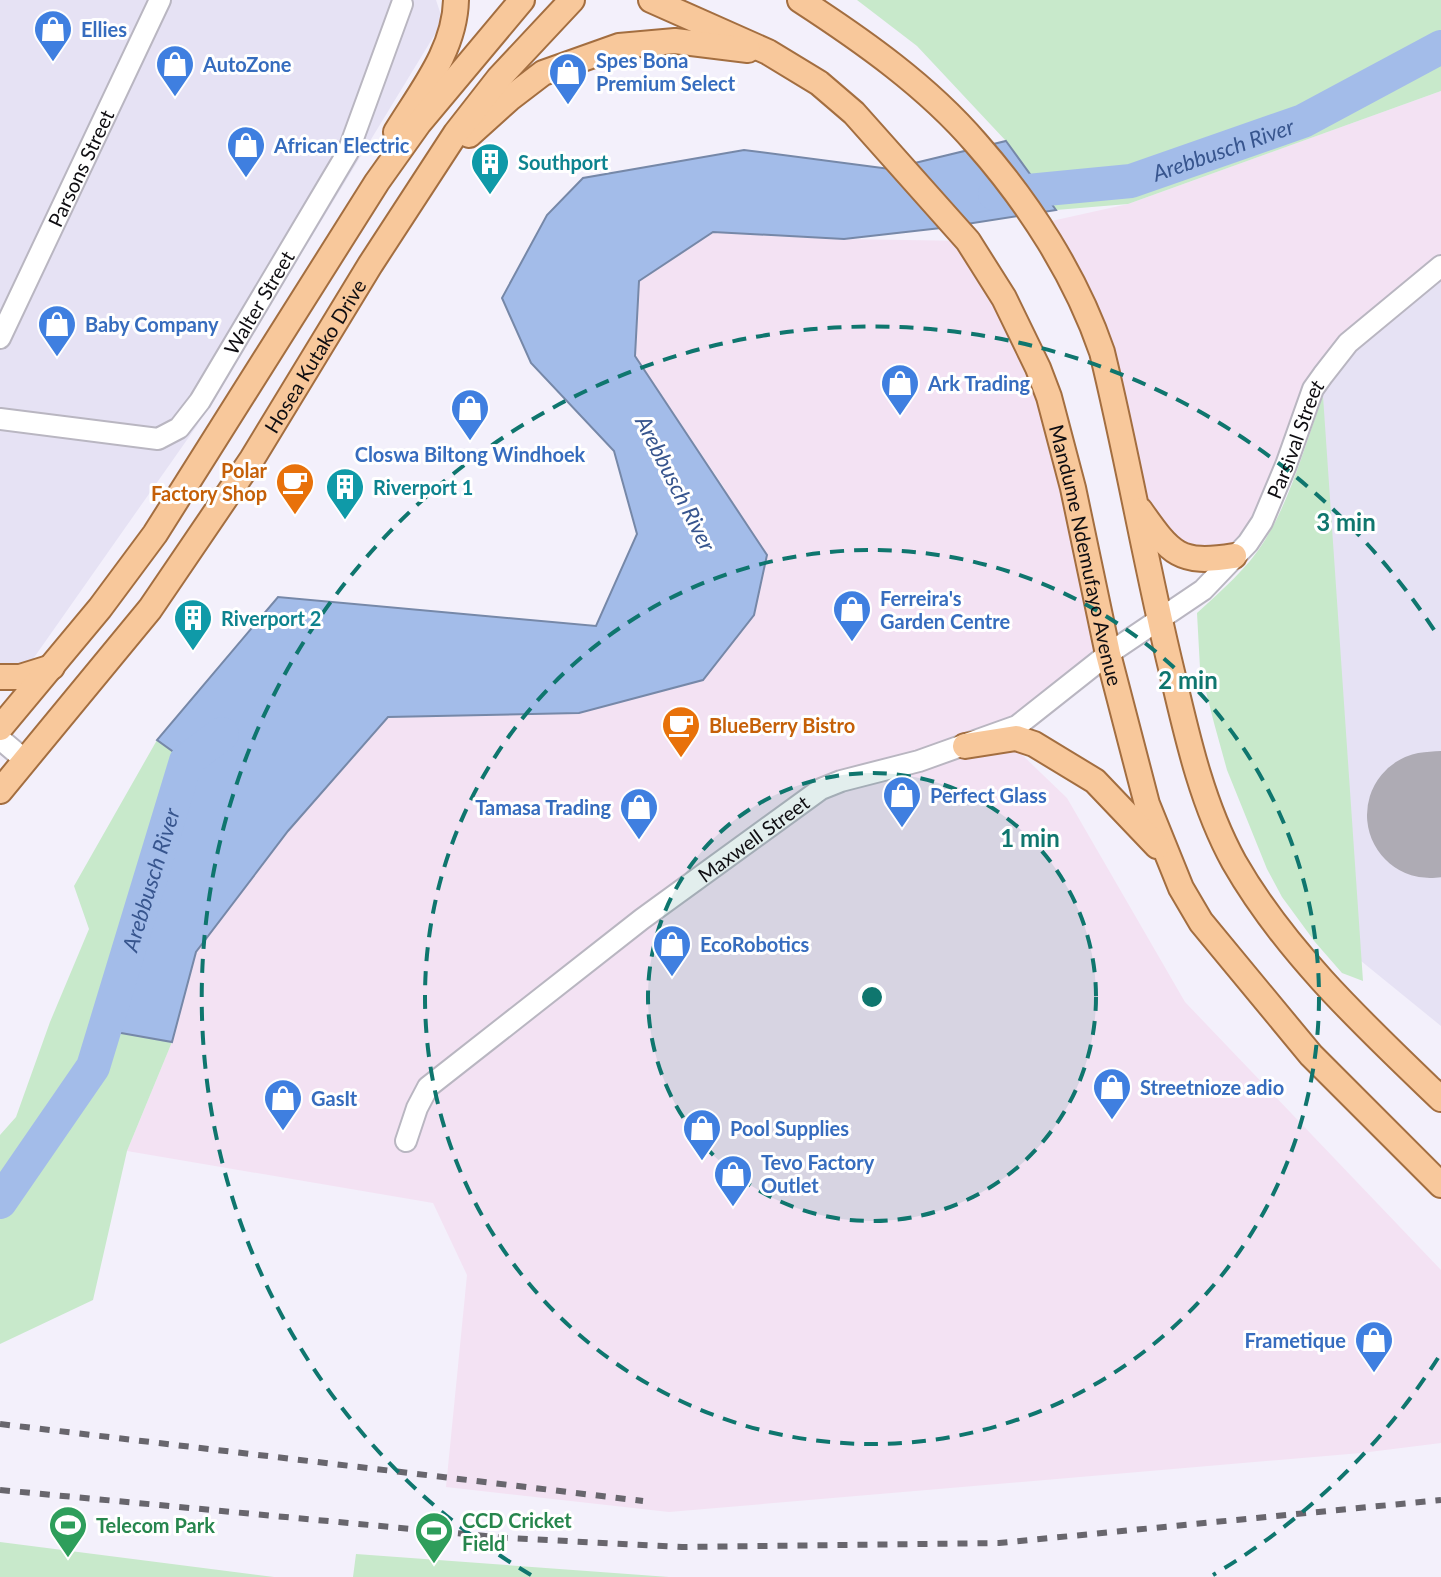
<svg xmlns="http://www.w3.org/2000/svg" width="1441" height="1577" font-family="Lato,sans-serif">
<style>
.commercial{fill:#f3e2f3}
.built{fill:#e6e2f4}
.green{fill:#c8e9cb}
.water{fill:#a3bce9;stroke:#7688a8;stroke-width:2}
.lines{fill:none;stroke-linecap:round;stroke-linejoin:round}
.river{stroke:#a3bce9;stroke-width:34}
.runway{stroke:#aeabb4;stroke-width:126}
.minor-casing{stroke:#b9b6c1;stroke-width:24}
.major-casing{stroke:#a36e40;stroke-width:28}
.minor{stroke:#fff;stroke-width:20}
.major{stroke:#f8c89b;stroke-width:24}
.rail{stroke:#68666d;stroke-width:6;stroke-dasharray:10 10;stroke-linecap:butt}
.ring{fill:none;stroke:#0f766e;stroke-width:4;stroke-dasharray:14 10}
.labels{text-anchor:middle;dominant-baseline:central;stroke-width:6;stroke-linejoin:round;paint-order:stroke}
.shop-label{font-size:20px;font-weight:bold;fill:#366cbe;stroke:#fff;text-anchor:start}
.culture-label{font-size:20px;font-weight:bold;fill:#0d838f;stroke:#fff;text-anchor:start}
.street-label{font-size:20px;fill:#0e0d11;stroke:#fff}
.food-label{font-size:20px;font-weight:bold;fill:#c56008;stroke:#fff;text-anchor:end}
.leisure-label{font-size:20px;font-weight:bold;fill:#27864d;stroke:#fff;text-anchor:start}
.water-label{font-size:22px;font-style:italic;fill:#37558e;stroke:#fff}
.centre{fill:#0f766e;stroke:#fff;stroke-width:4}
.ring-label{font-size:24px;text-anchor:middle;font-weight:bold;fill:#0f766e;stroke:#fff;stroke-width:6;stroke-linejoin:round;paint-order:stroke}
</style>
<rect width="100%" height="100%" fill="#f3f0fb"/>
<path class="commercial" d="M1441,91V266L1348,343L1248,543L1204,561L1134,502L1112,391L1038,224L1128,204Z
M713,232L844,239L968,241L1038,368L1108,654L1017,726L944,758L1016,749L1067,798L1185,1002L1441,1270V1443L1361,1453L669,1512L446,1487L467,1275L433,1203L127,1151L172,1042L196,952L288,831L388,717L579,713L703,680L754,615L725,489L635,356L639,280Z"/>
<path class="built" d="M0,0H436L443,21L196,427L26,669L0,664Z
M1441,266V1026L1350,952L1313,389Z"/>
<path class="green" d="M857,0H1441V91L1128,204L1056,210L1006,141L917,46Z
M1323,396L1363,981L1342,973L1315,942L1282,897L1267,869L1227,770L1214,723L1200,668L1197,613C1221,591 1248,568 1265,540C1292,496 1305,444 1323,396Z
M157,740L186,761L105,1029L172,1042L127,1151L93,1300L0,1344V1135L16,1117L50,1022L89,929L74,886Z
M0,1542L274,1577H0Z
M356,1554L669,1577H353Z"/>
<path class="water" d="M1006,141L1056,210L941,228L844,239L713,232L639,281L635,356L767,555L754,615L703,680L579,713L388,717L288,831L196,952L172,1042L104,1030L186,761L157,740L278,597L596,626L637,534L614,451L531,363L502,298L547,215L583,178L744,150L890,169Z"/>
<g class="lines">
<g class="river">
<path id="s1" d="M995,194L1131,181L1303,121L1441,47"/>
<path id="s2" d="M0,1202L93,1067L186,761L222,734"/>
</g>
<path class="runway" d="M1430,815L1441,814"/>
<g class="minor-casing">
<g id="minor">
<path id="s3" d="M0,338L160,0"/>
<path id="s4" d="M0,419L158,439L179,428L200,401L348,152L402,4"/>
<path d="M0,739L26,761"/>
<path id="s5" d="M406,1141L417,1108L428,1087L642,919L821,789L841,781L919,761L1017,726L1108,654L1203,590L1248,543L1262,522L1286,465L1313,389L1323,375L1348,343L1441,266"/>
</g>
</g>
<g class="major-casing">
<g id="major">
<path id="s6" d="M651,0L768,52L819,83L854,113L968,241L1004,298L1038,368L1049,397L1073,488L1108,654L1147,804L1181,888L1201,922L1311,1055L1441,1185"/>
<path d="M800,0C863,41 927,86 976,143C1029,203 1076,276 1102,352C1128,458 1146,566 1172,672C1187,736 1202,804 1234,862C1286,953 1366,1027 1441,1099"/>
<path d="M396,132C421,91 455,50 456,0"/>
<path d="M469,135L509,99L543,73L619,46L675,41L748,50"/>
<path d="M1140,510C1171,554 1179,565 1234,556"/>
<path d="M0,677H20L52,667"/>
<path d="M0,728L100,608L155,534L377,182L419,123L522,0"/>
<path d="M965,746L1016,738L1034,744L1095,781L1157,846"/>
<path id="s7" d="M0,791L150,609L252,459L370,265L456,133L499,78L572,0"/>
</g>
</g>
<use href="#minor" class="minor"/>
<use href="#major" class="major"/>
<path class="rail" d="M0,1424L643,1501
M0,1490L507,1538L682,1547L999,1543L1441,1500"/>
</g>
<circle cx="872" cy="997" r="224" fill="#0f766e" fill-opacity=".12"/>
<g class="ring">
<circle cx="872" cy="997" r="224"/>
<circle cx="872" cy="997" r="447"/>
<path d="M1438 1358A671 671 0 0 1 1213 1575M531 1575A671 671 0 1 1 1438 636"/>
</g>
<defs>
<g id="shop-pin" transform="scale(2)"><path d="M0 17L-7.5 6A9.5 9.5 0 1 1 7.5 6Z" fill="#3f7fe0" stroke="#fff"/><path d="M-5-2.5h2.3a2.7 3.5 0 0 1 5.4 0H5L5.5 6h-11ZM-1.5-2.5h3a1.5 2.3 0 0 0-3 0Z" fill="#fff"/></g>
<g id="building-pin" transform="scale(2)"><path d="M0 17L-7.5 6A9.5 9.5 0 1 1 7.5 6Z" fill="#0f9aa8" stroke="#fff"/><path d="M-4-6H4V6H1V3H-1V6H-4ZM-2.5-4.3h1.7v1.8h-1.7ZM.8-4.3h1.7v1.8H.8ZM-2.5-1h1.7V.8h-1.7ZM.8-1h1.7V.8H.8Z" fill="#fff"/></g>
<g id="cafe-pin" transform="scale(2)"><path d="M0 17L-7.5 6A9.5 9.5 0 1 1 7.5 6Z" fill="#e8710a" stroke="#fff"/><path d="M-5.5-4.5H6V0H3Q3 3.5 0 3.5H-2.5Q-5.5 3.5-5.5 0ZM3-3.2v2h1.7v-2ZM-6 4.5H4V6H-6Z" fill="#fff"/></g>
<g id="stadium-pin" transform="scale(2)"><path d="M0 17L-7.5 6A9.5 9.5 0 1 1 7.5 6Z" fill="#2e9e5b" stroke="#fff"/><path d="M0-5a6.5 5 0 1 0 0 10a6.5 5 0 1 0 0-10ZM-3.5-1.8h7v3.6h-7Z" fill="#fff"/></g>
</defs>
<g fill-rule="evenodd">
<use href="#shop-pin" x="53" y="29"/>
<use href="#shop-pin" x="175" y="64"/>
<use href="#shop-pin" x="568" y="72"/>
<use href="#shop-pin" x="246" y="145"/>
<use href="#building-pin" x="490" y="162"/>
<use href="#shop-pin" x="57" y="324"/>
<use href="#shop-pin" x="900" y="383"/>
<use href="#shop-pin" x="470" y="408"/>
<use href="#cafe-pin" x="295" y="482"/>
<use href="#building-pin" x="345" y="487"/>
<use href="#shop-pin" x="852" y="609"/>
<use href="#building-pin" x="193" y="618"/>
<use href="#cafe-pin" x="681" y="725"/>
<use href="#shop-pin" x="902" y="795"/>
<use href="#shop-pin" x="639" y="807"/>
<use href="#shop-pin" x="672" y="944"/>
<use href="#shop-pin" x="1112" y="1087"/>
<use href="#shop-pin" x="283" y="1098"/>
<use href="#shop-pin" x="702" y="1128"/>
<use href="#shop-pin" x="733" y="1174"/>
<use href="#shop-pin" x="1374" y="1340"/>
<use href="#stadium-pin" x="68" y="1525"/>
<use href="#stadium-pin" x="434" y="1531"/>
</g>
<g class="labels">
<g class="shop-label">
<text x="81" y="29">Ellies</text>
<text x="596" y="60">Spes Bona<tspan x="596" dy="23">Premium Select</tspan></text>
<text x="203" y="64">AutoZone</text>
<text x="274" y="145">African Electric</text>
<text x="85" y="324">Baby Company</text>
<text x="928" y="383">Ark Trading</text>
<text x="470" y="454" text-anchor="middle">Closwa Biltong Windhoek</text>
<text x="880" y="598">Ferreira's<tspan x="880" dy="23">Garden Centre</tspan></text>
<text x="930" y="795">Perfect Glass</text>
<text x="611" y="807" text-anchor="end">Tamasa Trading</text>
<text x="700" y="944">EcoRobotics</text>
<text x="1140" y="1087">Streetnioze adio</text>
<text x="311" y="1098">GasIt</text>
<text x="730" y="1128">Pool Supplies</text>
<text x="761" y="1162">Tevo Factory<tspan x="761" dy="23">Outlet</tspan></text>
<text x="1346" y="1340" text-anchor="end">Frametique</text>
</g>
<g class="culture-label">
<text x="518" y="162">Southport</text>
<text x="373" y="487">Riverport 1</text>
<text x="221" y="618">Riverport 2</text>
</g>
<g class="street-label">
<text stroke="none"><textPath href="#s3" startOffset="188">Parsons Street</textPath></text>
<text stroke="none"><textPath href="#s4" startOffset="332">Walter Street</textPath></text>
<text stroke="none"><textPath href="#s7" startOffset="538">Hosea Kutako Drive</textPath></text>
<text stroke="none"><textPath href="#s5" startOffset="1168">Parsival Street</textPath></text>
<text stroke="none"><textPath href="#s6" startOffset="744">Mandume Ndemufayo Avenue</textPath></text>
<text stroke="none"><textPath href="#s5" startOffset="468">Maxwell Street</textPath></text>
</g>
<g class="food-label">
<text x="267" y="470">Polar<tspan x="267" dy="23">Factory Shop</tspan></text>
<text x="709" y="725" text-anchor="start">BlueBerry Bistro</text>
</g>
<g class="leisure-label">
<text x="462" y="1520">CCD Cricket<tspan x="462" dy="23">Field</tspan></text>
<text x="96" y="1525">Telecom Park</text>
</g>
<g class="water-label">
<text stroke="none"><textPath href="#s1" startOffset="234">Arebbusch River</textPath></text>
<text transform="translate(676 483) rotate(63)">Arebbusch River</text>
<text stroke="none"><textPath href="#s2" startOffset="360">Arebbusch River</textPath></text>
</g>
</g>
<circle cx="872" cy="997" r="12" class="centre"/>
<g class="ring-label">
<text x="1346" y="531">3 min</text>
<text x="1188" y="689">2 min</text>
<text x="1030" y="847">1 min</text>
</g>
</svg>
